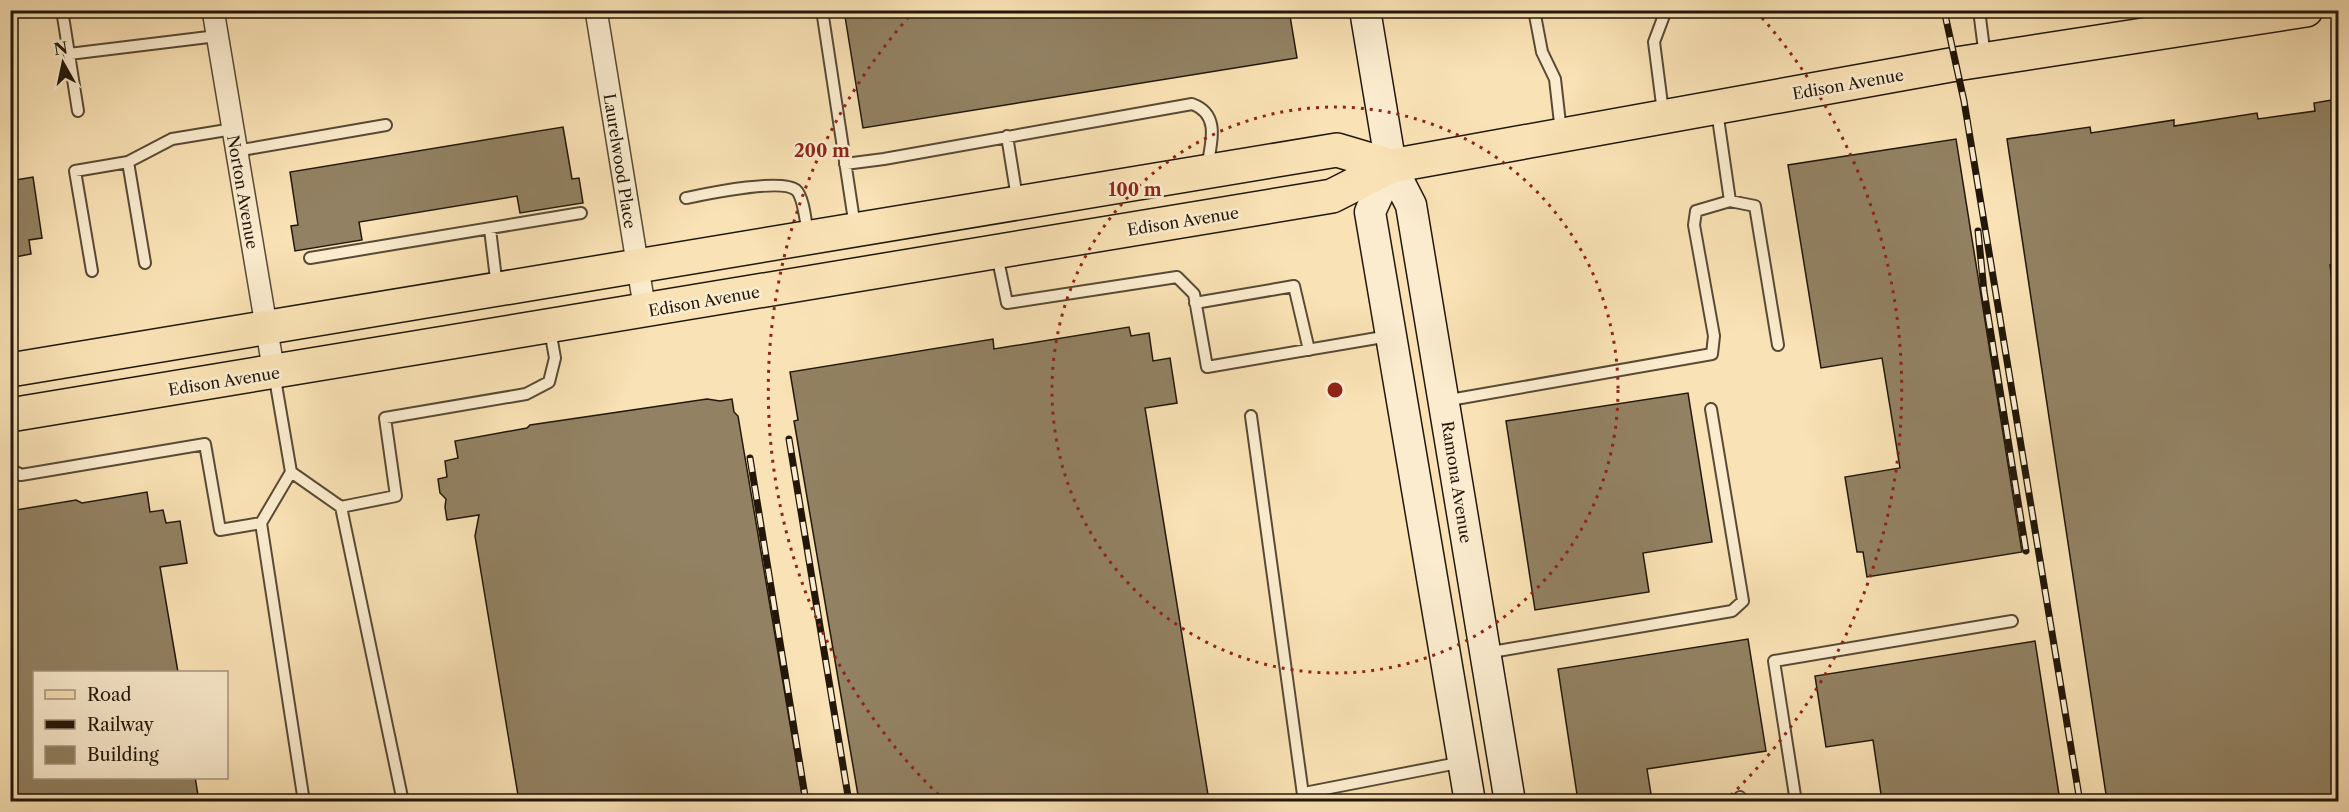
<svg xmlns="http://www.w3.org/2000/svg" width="2349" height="812" font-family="'Libre Caslon Text',serif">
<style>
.building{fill:#928162;stroke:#221709;stroke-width:1.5}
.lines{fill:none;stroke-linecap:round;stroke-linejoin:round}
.lane-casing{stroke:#584a34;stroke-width:14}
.street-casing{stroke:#584a34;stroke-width:24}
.secondary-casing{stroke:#221709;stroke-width:33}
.primary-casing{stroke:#221709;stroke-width:36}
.lane{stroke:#fbeccf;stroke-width:10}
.street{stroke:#fbeccf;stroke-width:21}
.secondary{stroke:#fbeccf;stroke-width:30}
.primary{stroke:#f9e2b5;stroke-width:33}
.rail-casing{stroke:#221709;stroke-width:7}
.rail{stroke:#fbeccf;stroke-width:4.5;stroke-dasharray:14;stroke-linecap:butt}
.ring{fill:none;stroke:#8f2418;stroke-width:3;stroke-dasharray:3 6}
.labels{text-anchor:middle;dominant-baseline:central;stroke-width:5;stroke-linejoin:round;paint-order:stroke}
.street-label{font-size:16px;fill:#221709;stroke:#fbeccf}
.centre{fill:#8f2418;stroke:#fbeccf;stroke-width:3}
.ring-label{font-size:18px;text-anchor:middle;font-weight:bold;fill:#8f2418;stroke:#fbeccf;stroke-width:5;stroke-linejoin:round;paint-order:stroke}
</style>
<rect width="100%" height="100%" fill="#f9e2b5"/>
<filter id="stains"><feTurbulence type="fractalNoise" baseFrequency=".00333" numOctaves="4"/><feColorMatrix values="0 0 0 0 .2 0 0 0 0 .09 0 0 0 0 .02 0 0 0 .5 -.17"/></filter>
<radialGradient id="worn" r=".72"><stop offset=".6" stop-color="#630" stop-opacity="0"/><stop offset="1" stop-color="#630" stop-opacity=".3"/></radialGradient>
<path class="building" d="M844,10H1289L1297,58L863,128Z
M2338,99V120H2335L2338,141V264L2330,265L2338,324V801H2107L2007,139L2090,127L2091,133L2174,120V126L2257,113L2258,119L2315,111L2314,103Z
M563,127L572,179L579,178L583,203L520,213L517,196L359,222L362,240L295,251L291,226L298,225L290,172Z
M1956,139L2022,552L1867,577L1863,552H1857L1845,477L1900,468L1882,358L1821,368L1788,165Z
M33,177L42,238L29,240L31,254L10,258V181Z
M1129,327L1131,336L1149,333L1153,361L1170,358L1177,403L1145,408L1209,801H859L794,421L798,420L790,372L993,339L994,349Z
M1688,393L1712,542L1643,553L1649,592L1535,610L1506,421Z
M707,399L720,401L732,399L734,412L738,416L803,801H519L475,536L479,515L447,520L445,507L446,499L440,493L438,479L447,477L445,461L458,458L455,441L527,428L530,425Z
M147,492L150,512L163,510L166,523L180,521L187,563L160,567L178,672H34V777H195L199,801H10V511L76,500L82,503Z
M1748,639L1766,751L1647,769L1651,794L1605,801H1578L1558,669Z
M2035,641L2060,801H1882L1873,740L1826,747L1815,676Z"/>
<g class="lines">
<g class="lane-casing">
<path id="lane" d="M62,10L78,111
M822,10L855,227
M1534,10L1542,52L1555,79L1561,132
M1979,10L1985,57
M69,54L217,36
M1717,111L1730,201L1755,206L1778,345
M1663,112L1654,42L1666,10
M1007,136L1017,198
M236,151L386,125
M128,162L145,263
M845,164L884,159L1192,104C1221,114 1211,144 1207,167
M686,198C706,194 781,178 796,190C804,197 806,225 808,235
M490,229L497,287
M997,255L1007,303L1177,277L1194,294L1207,367L1389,336
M310,258L581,213
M92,271L75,171L128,162L172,139L233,129
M1195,303L1294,286L1309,350
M1444,401L1712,354L1714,336L1694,225L1696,211L1730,201
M1251,416L1304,802
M10,469L21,475L205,444L220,530L261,523L291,472L274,373
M291,472L341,507L396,496L385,418L526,394L549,382L555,358L550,330
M341,507L403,802
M261,523L304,802
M1486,653L1732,611L1743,601L1711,409
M1304,793L1463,762
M1740,797L1741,802
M1796,802L1774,661L2012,621"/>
</g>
<g class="street-casing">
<path id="street" d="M213,10L274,373
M596,10L645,311"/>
</g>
<g class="secondary-casing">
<path id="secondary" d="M1365,10L1391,166L1411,205L1510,802
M1391,166L1370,212L1470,802"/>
</g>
<g class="primary-casing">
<path id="primary" d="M10,370L1337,150L1391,166
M10,415L1332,196L1391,166L1956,64L2306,10"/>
</g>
<use href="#lane" class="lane"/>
<use href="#street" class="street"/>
<use href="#secondary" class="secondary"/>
<use href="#primary" class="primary"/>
<g class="rail-casing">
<path id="rail" d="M1944,10L1964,101L2080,802
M1978,231L1984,291L2026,551
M789,439L849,802
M750,458L806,802"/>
</g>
<use href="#rail" class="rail"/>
</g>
<g class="ring">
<circle cx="1335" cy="390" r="283"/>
<path d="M945 801A566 566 0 0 1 914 11M1756 11A566 566 0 0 1 1725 801"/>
</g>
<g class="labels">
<g class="street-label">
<text transform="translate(1848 84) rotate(-10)">Edison Avenue</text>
<text transform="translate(620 161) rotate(81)">Laurelwood Place</text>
<text transform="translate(243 192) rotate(80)">Norton Avenue</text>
<text transform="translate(1183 221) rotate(-9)">Edison Avenue</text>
<text transform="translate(704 301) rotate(-10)">Edison Avenue</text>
<text transform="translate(224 381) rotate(-9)">Edison Avenue</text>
<text transform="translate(1457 482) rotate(81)">Ramona Avenue</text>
</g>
</g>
<circle cx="1335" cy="390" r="9" class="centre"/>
<g class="ring-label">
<text x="822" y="157">200 m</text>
<text x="1135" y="196">100 m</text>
</g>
<rect width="2349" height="812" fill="none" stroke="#f9e2b5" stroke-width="36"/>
<rect x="12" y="12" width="2325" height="788" fill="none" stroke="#221709" stroke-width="3"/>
<rect x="18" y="18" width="2313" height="776" fill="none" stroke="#221709" stroke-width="1.5"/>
<rect x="33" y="671" width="195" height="108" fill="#fbeccf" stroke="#a49780" stroke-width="1.5"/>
<rect x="45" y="690" width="30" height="9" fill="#f9e2b5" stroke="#a49780" stroke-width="1.5"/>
<text x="87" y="701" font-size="18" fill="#221709">Road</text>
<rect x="45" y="720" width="30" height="9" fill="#221709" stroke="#a49780" stroke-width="1.5"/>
<text x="87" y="731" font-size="18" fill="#221709">Railway</text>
<rect x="45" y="746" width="30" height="18" fill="#928162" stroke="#a49780" stroke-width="1.5"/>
<text x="87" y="761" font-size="18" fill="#221709">Building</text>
<g transform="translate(63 63) rotate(351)" stroke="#fbeccf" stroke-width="4.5" paint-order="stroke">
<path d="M0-4.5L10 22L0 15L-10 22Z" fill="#221709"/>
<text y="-9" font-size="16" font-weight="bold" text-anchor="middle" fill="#221709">N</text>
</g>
<rect width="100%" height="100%" filter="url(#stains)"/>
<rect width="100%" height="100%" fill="url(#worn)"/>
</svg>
